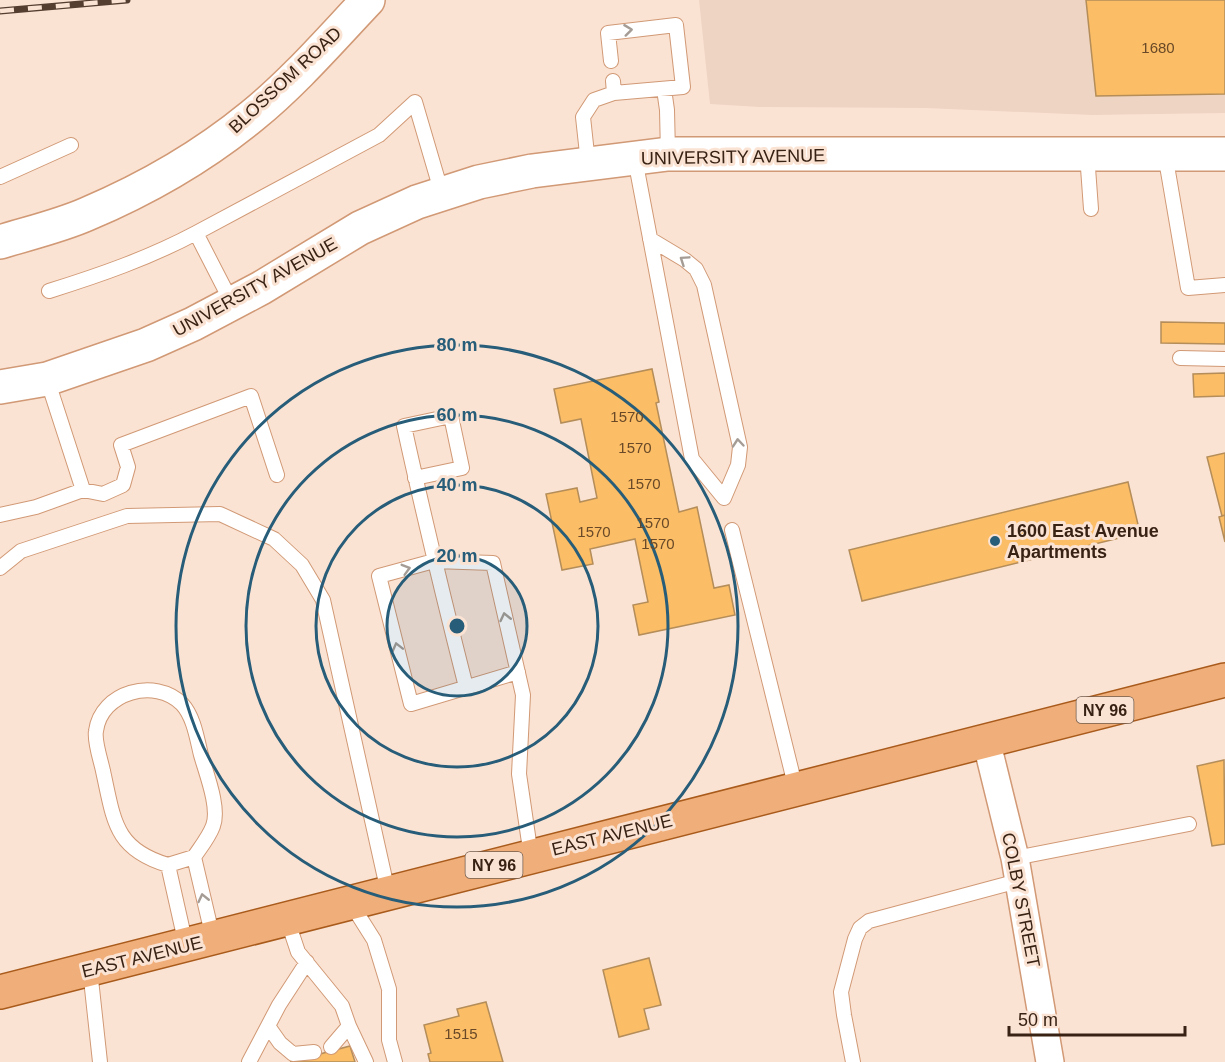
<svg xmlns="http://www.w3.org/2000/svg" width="1225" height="1062" font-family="Helvetica,sans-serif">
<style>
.built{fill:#eed4c3}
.building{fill:#fbbd65;stroke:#b48d59;stroke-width:1.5}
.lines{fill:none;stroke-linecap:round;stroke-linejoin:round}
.lane-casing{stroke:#d19975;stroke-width:16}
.street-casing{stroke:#d19975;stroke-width:30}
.secondary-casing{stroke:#d19975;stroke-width:36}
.primary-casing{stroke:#a95b1c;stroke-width:36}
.lane{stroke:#fff;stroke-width:14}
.street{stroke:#fff;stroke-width:27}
.secondary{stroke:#fff;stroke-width:33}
.primary{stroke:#f0af7a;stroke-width:33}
.rail-casing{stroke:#543e2f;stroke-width:7}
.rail{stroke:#fbe3d4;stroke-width:4.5;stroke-dasharray:14;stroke-linecap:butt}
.oneway{stroke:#a59c95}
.ring{fill:none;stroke:#275d78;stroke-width:3}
.poi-dot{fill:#275d78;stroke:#fbe3d4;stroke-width:2}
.labels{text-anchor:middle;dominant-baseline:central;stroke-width:6;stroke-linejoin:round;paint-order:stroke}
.number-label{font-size:15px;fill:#694928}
.shield{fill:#fbe3d4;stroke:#725c4d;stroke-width:1.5}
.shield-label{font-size:16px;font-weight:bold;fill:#382213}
.street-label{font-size:18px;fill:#382213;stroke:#fbe3d4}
.poi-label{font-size:18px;font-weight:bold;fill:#382213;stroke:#fbe3d4;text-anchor:start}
.centre{fill:#275d78;stroke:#fbe3d4;stroke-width:3}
.ring-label{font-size:18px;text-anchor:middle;font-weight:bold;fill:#275d78;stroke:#fbe3d4;stroke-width:6;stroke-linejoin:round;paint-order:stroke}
</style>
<rect width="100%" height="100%" fill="#fbe3d4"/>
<path class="built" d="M699,0H1225V113L1092,115L925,108L759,107L710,104Z"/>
<path class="building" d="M1086,0H1225V94L1096,96Z
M1161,322L1225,323V344L1161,343Z
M652,369L659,402L656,403L679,512L697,507L714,588L729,585L735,615L639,635L633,605L648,602L635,539L590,549L593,564L562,570L546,494L577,488L580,502L597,498L581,419L561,423L554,389Z
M1225,373V396L1194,397L1193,374Z
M1225,453V515L1222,516L1207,457Z
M1128,482L1140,533L862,601L849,550Z
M1225,515V542L1219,517Z
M1224,760L1225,844L1212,846L1197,766Z
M649,958L661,1005L644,1009L649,1029L619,1037L603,970Z
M486,1002L503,1062H430L428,1054L431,1053L424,1025L459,1016L457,1009Z
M350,1046L355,1062H290Z"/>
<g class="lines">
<g class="lane-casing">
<path id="lane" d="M611,61L608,33L676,25L683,87L614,93L613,81
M664,89L667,110L668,154
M1087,154L1091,209
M1165,154L1188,288L1225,285
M635,159L692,459L724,498L738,465L740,447L704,285L696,269L685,260L650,239
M588,163L583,117L594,100L614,93
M0,177L71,145
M49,291C100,275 149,258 196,233
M232,303L196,233L379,135L415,102L442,194
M1180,358L1225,359
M47,379L83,490L103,494L123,485L128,467L121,445L251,396L277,475
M415,478L462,468L451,416L404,426C423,513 444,600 466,687
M0,515L36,507L83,490
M732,530L796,789
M0,568L21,551L127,516L220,514L274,539L302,565L323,600L388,892
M518,672L411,704L379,576L434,561L493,563L523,695L519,774L531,856
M194,857L168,865C114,849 114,820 103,771C101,761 94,741 96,731C101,692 155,677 182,704C194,717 197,739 201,755C206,773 220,808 213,826C209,837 200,848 194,857L213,938
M1015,858L1189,824
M168,865L186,945
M350,902L374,940L389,989V1040L395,1062
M287,919L298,952L342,1006L349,1026L366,1062
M90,970L100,1062
M268,1026L280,1043L293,1054L314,1052
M331,1047L349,1026
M249,1062L279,1005L307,962
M853,1062L844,1015L841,992L855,939L860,928L869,921L1018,881"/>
</g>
<g class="street-casing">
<path id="street" d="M986,740L1015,858L1050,1062"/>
</g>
<g class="secondary-casing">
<path id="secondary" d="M0,242C29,233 60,226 87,214C146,189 202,157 252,116C294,82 331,39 368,0
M0,387L47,379L146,345L193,324L261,288L360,228L417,202L479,182L532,171L668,154H1225"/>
</g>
<g class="primary-casing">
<path id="primary" d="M0,992L1225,680"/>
</g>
<use href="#lane" class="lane"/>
<use href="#street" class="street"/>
<use href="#secondary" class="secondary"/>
<use href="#primary" class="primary"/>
<g class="rail-casing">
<path id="rail" d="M0,11L127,0"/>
</g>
<use href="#rail" class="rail"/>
</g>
<defs><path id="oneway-chevron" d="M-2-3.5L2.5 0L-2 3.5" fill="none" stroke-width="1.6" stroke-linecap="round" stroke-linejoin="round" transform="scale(1.5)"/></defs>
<g class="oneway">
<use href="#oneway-chevron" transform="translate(628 30) rotate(-7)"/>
<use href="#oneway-chevron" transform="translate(684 260) rotate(-146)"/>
<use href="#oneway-chevron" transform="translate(738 443) rotate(-95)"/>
<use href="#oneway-chevron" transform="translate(406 569) rotate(-16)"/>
<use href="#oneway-chevron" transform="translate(505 617) rotate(-103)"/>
<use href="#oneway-chevron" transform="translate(397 647) rotate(-104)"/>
<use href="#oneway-chevron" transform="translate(203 898) rotate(-103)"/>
</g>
<circle cx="457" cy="626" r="70" fill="#275d78" fill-opacity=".12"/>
<g class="ring">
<circle cx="457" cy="626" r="70"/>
<circle cx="457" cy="626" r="141"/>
<circle cx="457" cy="626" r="211"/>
<circle cx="457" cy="626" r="281"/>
</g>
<circle class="poi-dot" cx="995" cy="541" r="6"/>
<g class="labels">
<g class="number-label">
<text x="1158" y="47">1680</text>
<text x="627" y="416">1570</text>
<text x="635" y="447">1570</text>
<text x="644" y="483">1570</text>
<text x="653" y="522">1570</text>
<text x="594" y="531">1570</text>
<text x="658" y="543">1570</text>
<text x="461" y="1033">1515</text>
</g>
<g class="shield">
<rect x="1076.5" y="697" width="57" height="26" rx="4.5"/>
<rect x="465.5" y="852" width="57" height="26" rx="4.5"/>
</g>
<g class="shield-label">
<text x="1105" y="710">NY 96</text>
<text x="494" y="865">NY 96</text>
</g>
<g class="street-label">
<text transform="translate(285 80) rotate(-43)">BLOSSOM ROAD</text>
<text transform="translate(733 157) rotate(-1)">UNIVERSITY AVENUE</text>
<text transform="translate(255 287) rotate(-29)">UNIVERSITY AVENUE</text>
<text transform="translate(612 835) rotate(-14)">EAST AVENUE</text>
<text transform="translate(1021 900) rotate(79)">COLBY STREET</text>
<text transform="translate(142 957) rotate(-14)">EAST AVENUE</text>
</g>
<g class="poi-label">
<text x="1007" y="531">1600 East Avenue<tspan x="1007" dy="21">Apartments</tspan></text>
</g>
</g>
<circle cx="457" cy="626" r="9" class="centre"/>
<g class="ring-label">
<text x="457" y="351">80 m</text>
<text x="457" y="421">60 m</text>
<text x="457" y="491">40 m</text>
<text x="457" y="562">20 m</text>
</g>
<path d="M1009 1026v9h176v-9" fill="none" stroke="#382213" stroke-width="3"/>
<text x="1018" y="1026" font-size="18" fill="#382213" stroke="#fbe3d4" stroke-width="4.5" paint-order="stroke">50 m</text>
</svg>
